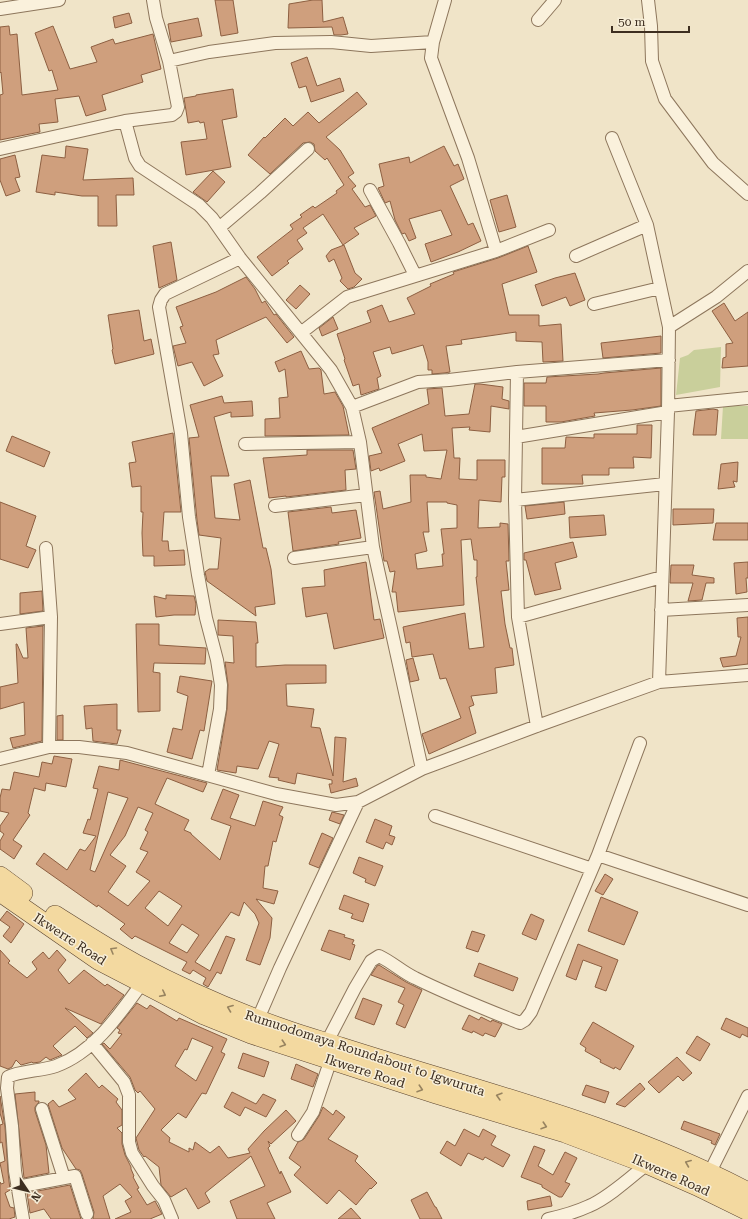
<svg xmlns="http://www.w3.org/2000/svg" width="748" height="1219" font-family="'Roboto Serif',serif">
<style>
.green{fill:#c9cf9b}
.building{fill:#cf9f7d;stroke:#8d5f41;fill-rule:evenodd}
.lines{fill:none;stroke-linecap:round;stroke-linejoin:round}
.street-casing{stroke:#8d765c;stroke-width:14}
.primary-casing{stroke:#5b4430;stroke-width:20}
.street{stroke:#faf1dc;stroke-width:12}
.primary{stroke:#f3d9a0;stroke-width:19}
.oneway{stroke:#988460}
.labels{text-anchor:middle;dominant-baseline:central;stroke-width:3;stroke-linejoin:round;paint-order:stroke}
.street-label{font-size:13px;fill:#3d2e20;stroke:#f7eed8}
</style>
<rect width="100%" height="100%" fill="#f0e4c8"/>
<path class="green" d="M721,347L720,387L676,395L680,358L688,355L694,350Z
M723,406H748V439H721Z"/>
<path class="building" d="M215,0H233L238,33L221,36Z
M313,0H322L323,22L343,17L348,34L341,35H334L332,27L288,28L289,4Z
M129,13L132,23L115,28L113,17Z
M198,18L202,36L171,42L168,24Z
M9,26L10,35L17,34L22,95L58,90L52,70L49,71L35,33L53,26L70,69L97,62L91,47L113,39L115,44L153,34L161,69L141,75L143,82L102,95L106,110L86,116L79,96L55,99L58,122L39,124L40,132L0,140V95L3,94L1,72L0,73V27Z
M307,57L317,86L340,78L344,91L311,102L306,86L299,88L291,63Z
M233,89L237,117L222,120L231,167L186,175L181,142L207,139L204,122L200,123L199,121L188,123L184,98L196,96V95Z
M357,92L367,104L326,137L340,150L354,173L348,177L356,186L352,189L365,207L370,205L376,216L354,228L359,234L343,245L323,214L303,228L307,233L297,240L303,249L287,261L289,263L272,276L257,257L293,229L290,225L302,217L300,215L313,206L315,208L337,193L336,191L344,185L327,158L325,160L315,151L314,144L310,142L303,143L270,174L248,155L264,137L265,138L285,118L293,126L308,112L319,123Z
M66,146L88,149L83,180L133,178L134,195H116L117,226H98V196H82L55,192V195L36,192L42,155L65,158Z
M444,146L454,166L458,164L464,179L450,186L468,225L473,223L481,241L458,252L431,262L425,244L452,235L441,210L409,219L416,238L409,241L405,233L402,234L395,220L390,201L385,203L380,192L378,188L384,186L379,164L409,157L410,163Z
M15,155L20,177L15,178L20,191L6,196L0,180V159Z
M213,171L225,182L207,202L193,192Z
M507,195L516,227L499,232L490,200Z
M171,242L177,280L159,288L153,246Z
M344,245L355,273L362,279L354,287L348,289L340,281L342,278L334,259L329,262L326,256L331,250Z
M528,246L537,272L502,284L509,315H539V326L561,324L563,361L543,362L542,342L516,341V332L461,340L462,344L446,346L450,372L444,373L432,374V370H428V362L423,345L392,354L390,347L373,352L381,376L377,378L379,389L361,395L359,384L353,386L344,360L345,359L337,334L371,322L367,311L382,305L389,322L415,314L407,298L431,286L430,284L454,274L453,272L498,258Z
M575,273L585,300L570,306L566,297L542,306L535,285L555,278Z
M246,277L255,289L262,303L265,301L274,315L276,314L294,337L287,343L266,317L216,340L219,354L213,355L223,376L204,386L192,362L178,366L173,346L186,343L180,327L183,326L176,307L216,292Z
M300,285L310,294L296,309L286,300Z
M724,303L735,321L748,312V366L722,368L723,358L726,357V344L733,343L712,311Z
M139,310L144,341L151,339L154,354L115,364L112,350L113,349L108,315Z
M333,317L338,329L322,336L319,328Z
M661,336V353L603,358L601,343Z
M301,351L309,369L319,368L321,370L324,394L335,392L343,406L349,435L265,436V419L280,418L279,398L288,397L285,369L279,372L275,362Z
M661,368V406L632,410L594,413L595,416L561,422H546V406H524V383H546L547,377L598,374L604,373Z
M475,384H480L503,387L502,399L509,401V409L491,406L490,432L469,430L470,427L452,428L454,458H460L459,479L477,480V460H505V477H502L501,502L479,500L478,528L500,527V523L508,524L509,561H506L509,590L501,591L505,624L510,648H512L514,665L495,668L497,693L471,696L474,705L469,707L476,733L429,754L422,734L461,718L446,678L440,679L433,654L412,657L410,642L406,643L403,627L465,613L469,649L484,647L476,577H477V560H474L471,539L461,540L464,605L398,612L396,592H392L395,571L390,572L387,561H384L374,492L380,491L383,509L411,502L410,475H426V477L441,479L447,450L424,451L422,434L398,444L405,461L380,471L379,468L371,471L369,456L382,453L372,428L429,404L427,389L442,388L445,416L469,414ZM427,502H447V503L457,505V528L441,529L444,554H442L443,566L417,569L415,554L427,551L423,532H429Z
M222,396L224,403L252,401L253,416L231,417V412L214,417L229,476H211L215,518L240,520L234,484L250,480L263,548H266L271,569L275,604L255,607L256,616L207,581L205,572L209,569H218L221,538L199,535L197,520L189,438L199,437L190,405Z
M713,409L718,410L716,435H693L696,411Z
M637,425H652L651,458L633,457L634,468H609V475H582L583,484H542V448H565L566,437L594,438V434H637Z
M173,433L181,512H164L162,541H168L169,551L184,550L185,565L154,566V556H143L142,533L143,512H141V486L132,487L129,463L136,462L132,442Z
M12,436L50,452L44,467L6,451Z
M307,450H353L356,469L345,470L346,490L286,497V496L269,498L263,458L307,455Z
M738,462L737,482L733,481L735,487L718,489L721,464Z
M0,502L36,516L26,546L36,550L28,568L0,559Z
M564,502L565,514L527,519L525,506Z
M331,507L332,513L356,510L361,538L338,542L339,544L293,551L288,512Z
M673,509H714L713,523L673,525Z
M604,515L606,535L570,538L569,517Z
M716,523H748V540H713Z
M573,542L577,557L555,563L561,589L535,595L526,560H524V553Z
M366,562L374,620L380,619L384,638L334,649L327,613L306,617L302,588L325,586L324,570Z
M748,562V578H746L747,592L736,594L734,563Z
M671,565H694L692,575L714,578V583H706L702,600L688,601L693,583H670Z
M42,591L43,611L20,614V593Z
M166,595L194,596L196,604L195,615H174L156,617L154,596L166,599Z
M748,617V664L723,667L720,658L736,656L741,637H738L737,618Z
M218,620L256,622L258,643H256V667L285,665H326V683L286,684L287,706L314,709L311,727L320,728L333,776L335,737L346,738L343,782L356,778L358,786L331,793L329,784H332V780L297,773L295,784L278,780L279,778L269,777L279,744L269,741L258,769L237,766L236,773L217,770L227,709L228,685L225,662L234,663L233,636L218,635Z
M136,624H159V645L206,648L205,664L154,663L153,672L160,673V711L138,712Z
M43,626L42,741L13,748L10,738L25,735L24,702L0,709V687L18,683L16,644H17L23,658H28L26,628Z
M413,658L419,680L410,682L406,660Z
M180,676L212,681L204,731L200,730L192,759L167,752L173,728L182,730L188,696L177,692Z
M117,704V730H121L117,744L93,741L92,728L86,729L84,706Z
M63,715V740H57V716Z
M54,756L72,759L66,787L46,783L45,791L34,788L28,813L30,815L13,840L22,846L14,859L0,849V841L4,834L0,831V826L9,813L0,811V798L2,789L10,790L14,772L39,777L42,762L52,764Z
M120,760L207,783L203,792L167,778L155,804L189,820L184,830L191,833V834L220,860L231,826L211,819L223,789L239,795L230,818L255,826L263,801L283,807L279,815L283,817L276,842L273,841L268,866H265L263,888L278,891L274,904L256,899L272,918L270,938L260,965L246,960L259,923L255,914L244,902L239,916L231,912L195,962L210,971L226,936L235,939L221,974L217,972L208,987L203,984L206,978L193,970L190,974L182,970L187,962L135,936L132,939L120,929L125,924L98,905L97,907L36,864L44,853L67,870L80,849L85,851L96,836L83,833L88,819L90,820L98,789L93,788L99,766L119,770ZM108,792L128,798L95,872L90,870ZM138,807L153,813L145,830L148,832L140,849L148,852L136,872L150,881L128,906L108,892L126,866L110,855L125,836ZM159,891L182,906L168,926L145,908ZM182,924L199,935L187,953L169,943Z
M332,812L344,815L340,824L329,820Z
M375,819L392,826L389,835L395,837L392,845L386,842L383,849L366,842Z
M322,833L333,838L319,868L309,864Z
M359,857L383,866L375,886L365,882L366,879L353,873Z
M605,874L613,879L603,895L595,891Z
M344,895L369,904L363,922L351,918L353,914L339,909Z
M601,897L638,912L624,945L588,931Z
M7,911L24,924L11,943L3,936L10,927L0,920Z
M531,914L544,920L536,940L522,934Z
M329,930L345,935L344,937L354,940L352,944L355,945L350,960L321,950Z
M472,931L485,935L478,952L466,948Z
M578,944L618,960L606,991L595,987L602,967L583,960L576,980L566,976Z
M0,950L10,961L8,963L27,978L37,969L32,962L43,952L49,959L57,950L66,960L58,970L69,984L84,970L105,986L107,984L124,995L101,1024L65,1008L93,1033L87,1038L75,1026L53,1046L62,1055L50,1060L46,1057L40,1062L33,1063L32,1062L21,1065L16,1060L12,1067L8,1069L0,1066Z
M479,963L518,978L513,991L474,976Z
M379,965L406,982L422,990L405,1028L396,1024L404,1005L398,1002L405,988L371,975L377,966Z
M363,998L382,1005L374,1025L355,1018Z
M137,1003L147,1009L150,1005L177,1021L179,1018L227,1039L221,1052L225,1054L206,1094L202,1093L186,1118L178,1113L161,1130L170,1138L169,1142L189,1152V1148L193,1150L195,1142L210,1153L219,1146L228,1158L250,1153L248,1149L264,1131L286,1110L296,1121L271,1144L268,1141L270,1146L268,1148L280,1174L281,1171L291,1192L267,1203L275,1219H237L230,1201L265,1186L251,1156L205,1193L210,1202L198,1209L186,1188L171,1197L161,1185L159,1167L145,1156L144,1157L139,1150L136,1138L155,1109L140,1091L138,1093L135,1090L130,1077L102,1044L104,1043L110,1049L122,1034L118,1033L120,1030L117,1028ZM192,1038L213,1047L196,1081L175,1066L185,1049L187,1050Z
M469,1015L479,1020L481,1017L491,1022L492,1020L502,1024L495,1037L485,1033L483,1036L473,1031L472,1033L462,1029Z
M726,1018L748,1028V1037L742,1034L740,1038L721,1029Z
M593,1022L634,1046L620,1070L615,1067L614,1069L600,1062L601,1060L585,1051L586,1048L580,1044Z
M697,1036L710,1044L700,1061L686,1053Z
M243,1053L269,1062L264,1077L238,1068Z
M677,1057L692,1073L683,1081L678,1076L659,1093L648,1082Z
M296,1064L318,1074L313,1087L291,1079Z
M86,1073L99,1088L102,1085L118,1099L116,1102L122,1110V1125L117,1128L122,1133V1144L125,1155L131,1167V1169L134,1176L133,1177L139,1188L137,1189L147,1205L155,1201L162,1214L150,1219H115L131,1212L125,1201L132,1197L120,1184L103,1196L110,1219H93L94,1212L82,1174L80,1170L76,1169L62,1148L48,1104L53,1100L59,1107L76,1099L68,1090Z
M640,1083L645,1089L625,1107L616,1104Z
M586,1085L609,1092L605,1103L582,1095Z
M35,1092V1101H39V1102L35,1107V1111L46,1145L49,1173L24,1178L15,1094Z
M232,1092L256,1104L263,1094L276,1100L266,1117L245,1107L240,1116L224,1107Z
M0,1096L5,1127L8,1172L10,1190L5,1193L10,1207L14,1208L15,1217L9,1219H0V1182L1,1184L4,1183L0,1163L5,1161L2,1142L0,1143V1125L3,1124L0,1113Z
M323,1107L333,1115L336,1110L345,1117L328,1139L358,1156L355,1161L377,1183L371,1189L370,1188L356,1205L339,1190L327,1204L294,1175L301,1167L289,1158L298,1142L304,1139L319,1116Z
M684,1121L720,1134L715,1145L711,1143L712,1141L681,1129Z
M464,1129L479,1137L483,1129L496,1136L491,1145L510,1155L503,1167L485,1157L483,1160L468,1153L461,1166L440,1153L447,1141L455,1146Z
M534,1146L545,1150L538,1166L553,1175L565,1152L577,1158L565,1182L570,1184L562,1197H559L542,1187V1185L521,1177Z
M70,1185L81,1219H51L44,1209L30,1213L27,1193Z
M427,1192L435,1207H436L442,1219H420L411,1200Z
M550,1196L552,1206L528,1210L527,1201Z
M351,1208L361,1219H338Z"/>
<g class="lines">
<g class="street-casing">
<path id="street" d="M445,0L433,42L431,58L468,158L496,251
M648,0L651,26L652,61L665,99L713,163L748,194
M0,9L59,0
M538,20L555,0
M169,61L209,52L275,43L331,42L371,46L433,42
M125,121L172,115L176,112L178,107L169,61L156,18L153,0
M612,138L647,225L669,327L668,412L659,682
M0,149L125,121L135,158L140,166L199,205L212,218L240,258L331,370L352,407L360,442L373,547L422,769
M370,190L399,243L415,275
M220,227L260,193L308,149
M576,256L647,225
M594,304L660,288
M669,327L716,297L748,271
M302,332L347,297L496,251L549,230
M517,372L515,500L518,617L537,726
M668,406L748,398
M352,407L418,382L449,380L517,372L669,360
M516,437L668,412
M245,444L360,442
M515,500L665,484
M275,506L366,495
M46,548L51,617L49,747
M294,558L373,547
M661,610L748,605
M518,617L662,577
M0,624L51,617
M0,759L49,747H79L127,753L276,794L336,805L358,802L422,769L537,726L659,682L748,675
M208,775L220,709L221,685L217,660L206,618L198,575L189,517L181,433L159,307L161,300L165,294L240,258
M435,816L592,869
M598,855L640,743
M258,1019L280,968L358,802
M327,1042L355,988L371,961L379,956C392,962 402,972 415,978C449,995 485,1009 520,1023L525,1020L531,1012L598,855L748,905
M92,1043L124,1082L129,1095V1142L132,1153L153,1186L164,1200L172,1219
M42,1109L64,1178
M298,1135L313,1112L331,1059
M710,1172L748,1096
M17,1187L75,1176L87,1214
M23,1219L15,1171L12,1126L7,1088L8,1077C18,1071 42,1071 56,1066C94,1052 119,1015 142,983
M548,1219C562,1216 576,1212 589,1206C608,1198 631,1177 647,1164L649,1161"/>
</g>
<g class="primary-casing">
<path id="primary" d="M0,876L23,893
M0,892L98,960L204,1015L251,1034L436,1094L565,1133L647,1164L697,1186L748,1211
M55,915C82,932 108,949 136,964C183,989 233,1011 284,1029C303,1036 322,1041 341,1047C478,1091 620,1125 748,1192"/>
</g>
<use href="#street" class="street"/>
<use href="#primary" class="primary"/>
</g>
<defs><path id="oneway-chevron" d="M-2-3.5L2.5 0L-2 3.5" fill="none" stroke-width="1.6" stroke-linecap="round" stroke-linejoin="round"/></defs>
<g class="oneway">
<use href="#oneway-chevron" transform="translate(113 950) rotate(-150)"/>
<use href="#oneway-chevron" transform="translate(163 994) rotate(27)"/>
<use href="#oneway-chevron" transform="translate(230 1008) rotate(-159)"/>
<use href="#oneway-chevron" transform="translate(283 1044) rotate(18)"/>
<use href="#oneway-chevron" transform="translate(420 1089) rotate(18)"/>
<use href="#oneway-chevron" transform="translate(499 1096) rotate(-164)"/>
<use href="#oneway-chevron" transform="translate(544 1126) rotate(18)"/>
<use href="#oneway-chevron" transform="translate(688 1163) rotate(-158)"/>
</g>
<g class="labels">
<g class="street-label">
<text transform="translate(70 939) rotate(33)">Ikwerre Road</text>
<text transform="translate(365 1053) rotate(18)">Rumuodomaya Roundabout to Igwuruta</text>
<text transform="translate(365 1071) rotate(18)">Ikwerre Road</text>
<text transform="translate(671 1175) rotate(24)">Ikwerre Road</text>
</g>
</g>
<g transform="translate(28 1191) rotate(125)" stroke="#f7eed8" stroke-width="3" paint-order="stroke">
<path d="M0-3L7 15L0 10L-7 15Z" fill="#3d2e20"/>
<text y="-6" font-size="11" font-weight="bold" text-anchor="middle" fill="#3d2e20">N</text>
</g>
<path d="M612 26v6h77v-6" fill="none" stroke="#3d2e20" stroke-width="2"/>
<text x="618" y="26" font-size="12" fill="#3d2e20" stroke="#f7eed8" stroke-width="3" paint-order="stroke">50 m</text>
</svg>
